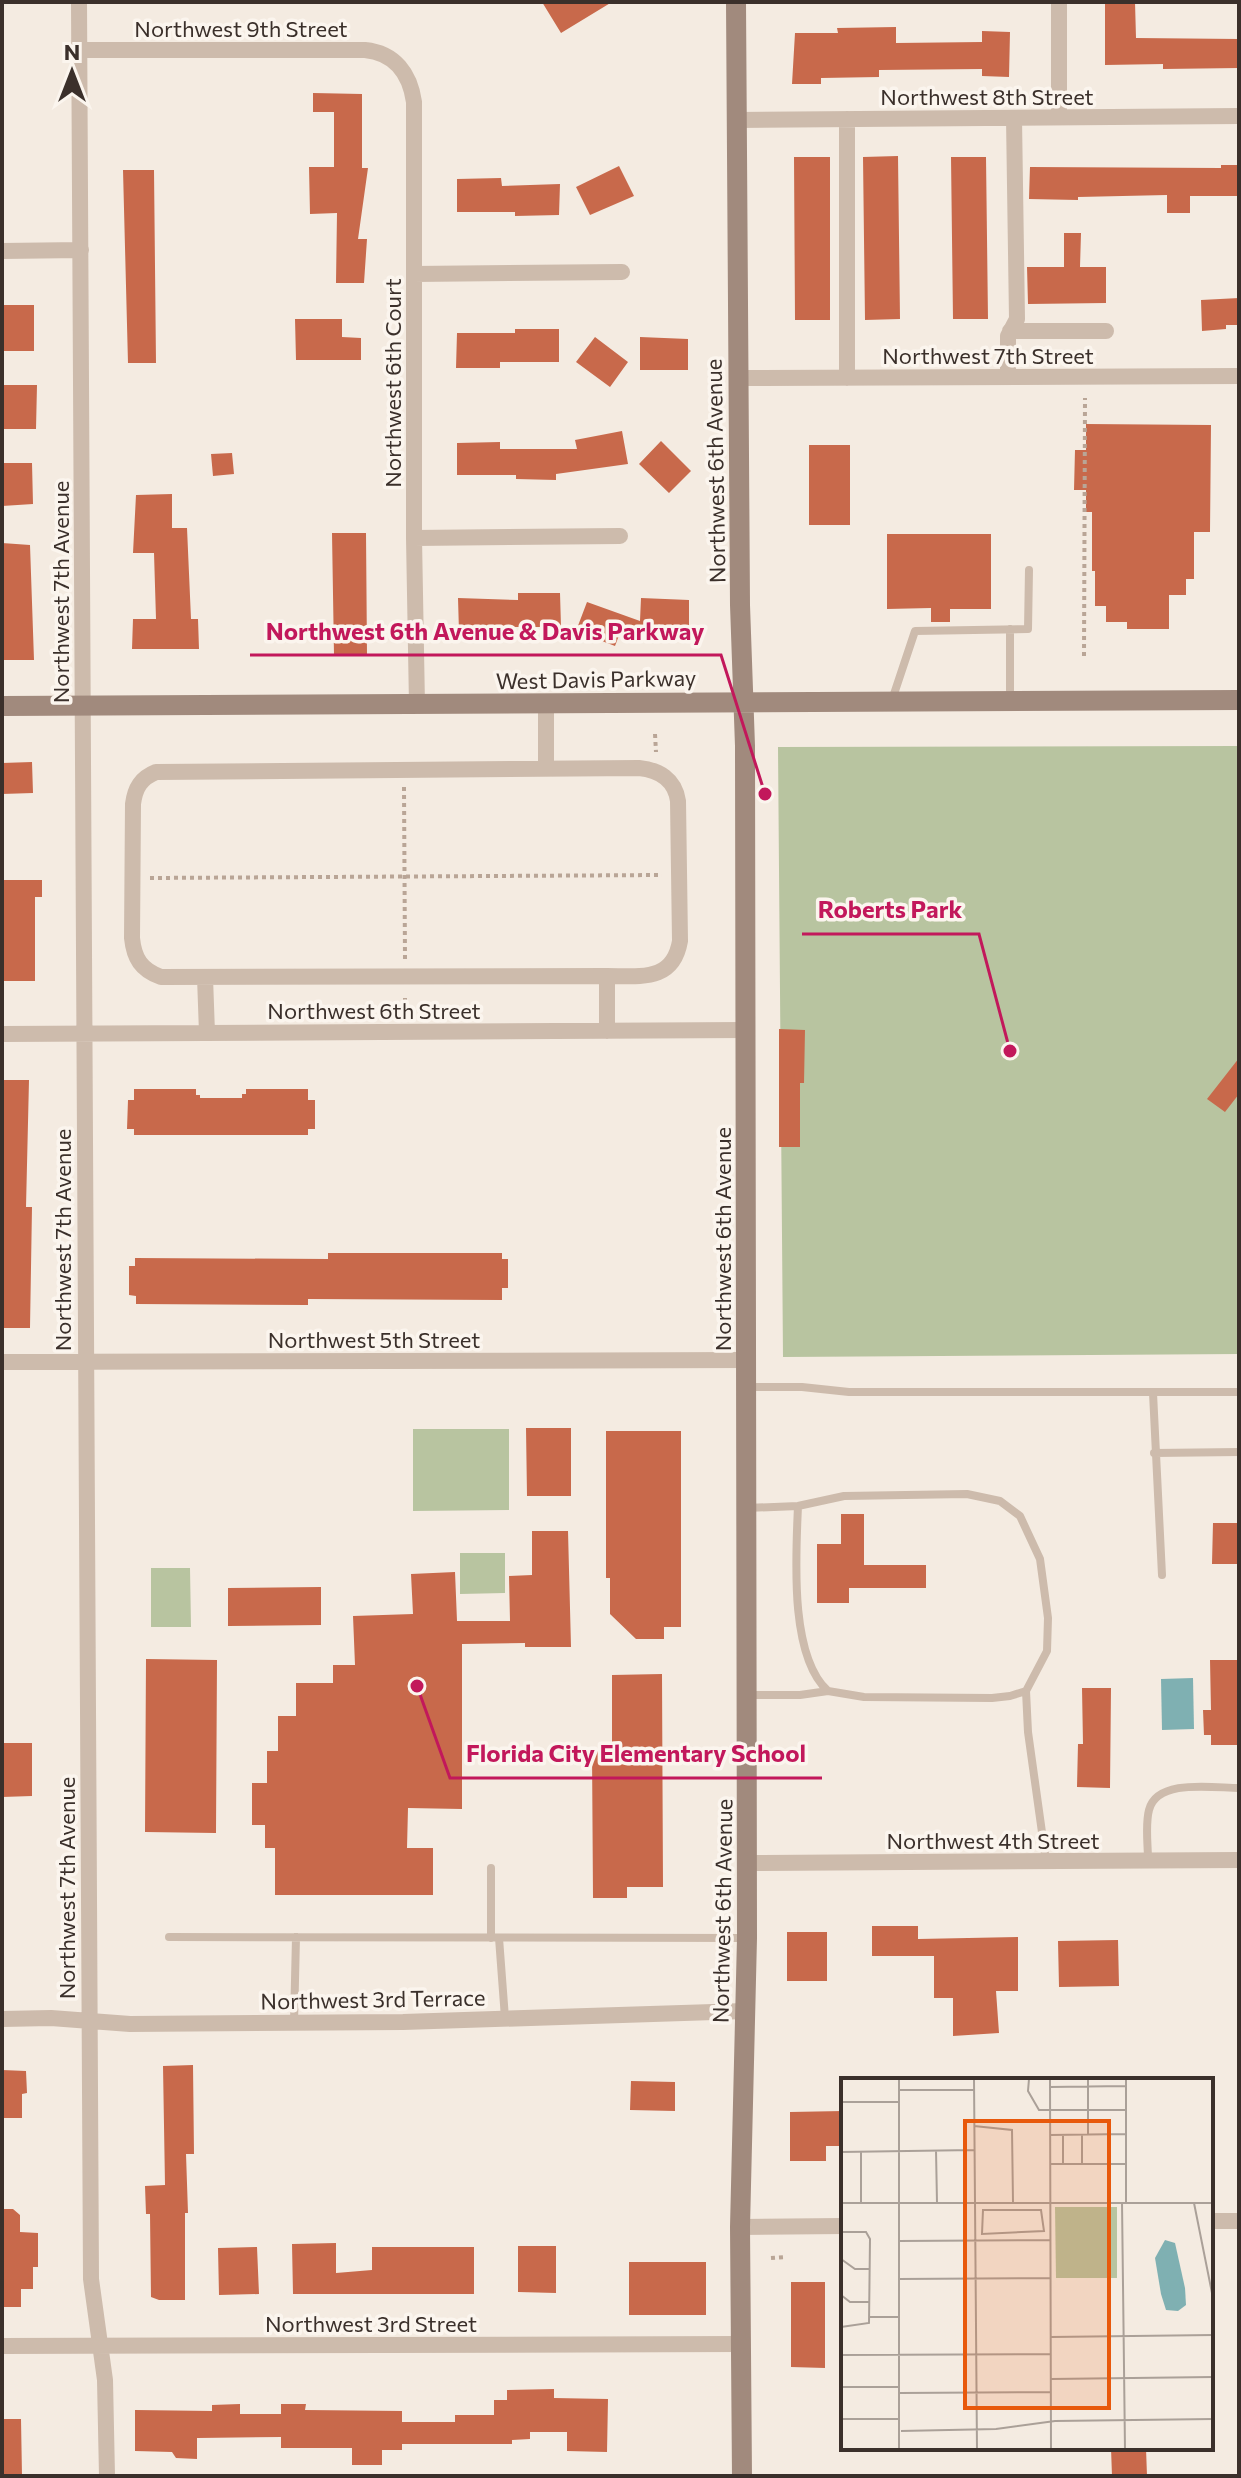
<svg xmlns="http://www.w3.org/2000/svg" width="1241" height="2478" font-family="Commissioner,sans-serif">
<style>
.green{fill:#b8c4a0}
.water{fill:#7fb0b2}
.building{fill:#c8694b}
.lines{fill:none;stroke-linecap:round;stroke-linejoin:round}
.path{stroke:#b9a596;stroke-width:4;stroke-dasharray:4 4;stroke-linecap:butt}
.lane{stroke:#cdbbac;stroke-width:8}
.street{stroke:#cdbbac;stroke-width:16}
.secondary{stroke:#a18a7d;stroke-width:20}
.labels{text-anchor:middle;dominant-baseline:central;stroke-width:7;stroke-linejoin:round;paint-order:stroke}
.street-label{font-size:22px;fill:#3b302b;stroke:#fbf5ee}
.inset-road{fill:none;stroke:#aaa098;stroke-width:2}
.view{fill:#e8590c;fill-opacity:0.15;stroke:#e8590c;stroke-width:4}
.inset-edge{fill:none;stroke:#3b302b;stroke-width:4}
.leader{fill:none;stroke:#c2185b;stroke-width:3}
.callout-dot{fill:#c2185b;stroke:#fbf5ee;stroke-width:3}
.callout-label{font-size:24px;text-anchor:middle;font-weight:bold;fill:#c2185b;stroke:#fbf5ee;stroke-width:7;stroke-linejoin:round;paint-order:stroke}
</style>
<rect width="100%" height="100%" fill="#f4ebe1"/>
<path class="green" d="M1239,746V1354L783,1357L778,747Z
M413,1429H509V1510L413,1511Z
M460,1553H505V1593L460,1594Z
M151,1568H190L191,1627H151Z"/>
<path class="water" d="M1193,1678L1194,1729L1162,1730L1161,1679Z"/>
<path class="building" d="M542,2H612L561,33Z
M1105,2H1135L1136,38L1239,39V68L1163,69V64L1105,65Z
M896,27V43L982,42V31L1010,32L1009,77L982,76V69L879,70V77L821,78V84H792L795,33H838L837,28Z
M313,93L362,94V168H368L358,239H367L364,283H336L337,213L310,214L309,167H334V112H313Z
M898,156L900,319L865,320L863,157Z
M794,157H830V320H795Z
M951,157H986L988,319H953Z
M1221,165H1239V196H1190V213H1167V195L1078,197V200L1029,199L1030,167L1221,168Z
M619,166L634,196L590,215L576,187Z
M123,170H154L156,363H128Z
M501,178L502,186L560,184L559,215L515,216V212H457V179Z
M1064,233H1081L1080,267H1106V303L1028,304L1027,267H1064Z
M1239,298V325H1226V329L1202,331L1201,300Z
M2,305H34V351H2Z
M295,319H342V337L361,338V360H296Z
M515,329H559V362H500V368H456L457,333H515Z
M595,337L628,362L610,387L576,362Z
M640,337L688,339V370H640Z
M2,385H37L36,429H2Z
M1086,424L1211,425L1210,532H1194V579H1186V595H1169V629H1127V622H1106V606H1095V571H1092V512H1086V490H1074L1075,450H1086Z
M622,431L628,464L556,474V480L516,479V475H457V443L500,442V449H577L575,440Z
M661,441L691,471L669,493L639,464Z
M809,445H850V525H809Z
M232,453L234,474L213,476L211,454Z
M2,463H32L33,504L2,506Z
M172,494V528H187L191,619H198L199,649H132L133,619H156L154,553H133L136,495Z
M332,533H366L367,655H334Z
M887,534H991V609H950V622H931V608L887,609Z
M2,543L30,545L34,660H2Z
M518,593H560L561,627H501V632H459L458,598L518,600Z
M641,598L689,600V631L621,630L615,646L576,631L587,602L640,621Z
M32,762L33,793L2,794V763Z
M2,880H42V897H35V981H2Z
M779,1029L805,1030L804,1083H800V1147H779Z
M1239,1058V1094L1225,1112L1207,1099Z
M2,1080H29L26,1207H32L30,1328H2Z
M134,1089H196V1095H200V1098H242V1094H246V1089H308V1100H315V1129H308V1135H134V1129H127L128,1100H134Z
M328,1253H502V1259H508V1288H502V1300L308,1299V1305L136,1304V1296L129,1295V1266H135V1258L328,1259Z
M526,1428H571V1496H527Z
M606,1431H681V1627H664V1639H636L610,1614V1578H606Z
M841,1514H864V1565H926V1588H849V1603H817V1544H841Z
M1213,1523H1239V1564H1212Z
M532,1531H568L571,1647H525V1643L462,1644V1809L408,1808L407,1848H433V1895H275V1848H265V1825H252V1783H267V1751H278V1716H296V1683H333V1665H355L353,1616L413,1614L411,1574L455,1572L457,1621H510L509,1576L532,1575Z
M321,1587V1625L228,1626V1588Z
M146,1659L217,1660L216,1833L145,1832Z
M1210,1660H1239V1745H1211V1735H1204L1203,1710H1211Z
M662,1674L663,1887H627V1898H593L592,1750L612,1749V1675Z
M1082,1688H1111L1110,1788L1077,1787L1078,1744H1083Z
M2,1743H32V1796L2,1797Z
M872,1926H918V1939L1018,1937V1991H996L999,2033L953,2036V1998H934V1956H872Z
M787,1932H827V1981H787Z
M1118,1940L1119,1986L1059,1987L1058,1941Z
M193,2065L194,2154H186L188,2213H185V2300H159L151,2297L150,2214H146L145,2186L165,2185L163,2066Z
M2,2070L26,2071L27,2093L22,2094V2118H2Z
M631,2081L675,2082V2111L630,2110Z
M843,2111V2146H826V2161H790V2112Z
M2,2209H13L20,2215V2232L38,2233V2267H33V2289H21V2307H2Z
M336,2243V2273L372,2270V2247H474V2294H293L292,2244Z
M518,2246H556V2293L518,2292Z
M257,2247L259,2294L219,2295L218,2248Z
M629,2262H706V2315H629Z
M791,2282H825V2368L791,2367Z
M554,2389V2398L608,2399L607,2452L567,2451V2432H530V2439L512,2440V2444H402V2450H382V2465H352V2448H281V2437L197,2438V2459L176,2458L172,2452L135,2451V2410L212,2411V2405L240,2404V2414H281V2404H306L305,2410L402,2411V2422H455V2415H494V2400H507V2390Z
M2,2419H21L22,2476H2Z
M1111,2448H1146L1147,2476H1112Z"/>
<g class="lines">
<path class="path" d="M1084,656L1085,398
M655,734L656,752
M404,787L405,959
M150,878L662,875
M405,1010V994
M771,2258L785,2257"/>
<path class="lane" d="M1010,629V700
M892,700L915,631L1028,629L1029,570
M748,1387H802L849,1392H1239
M1153,1393L1162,1575
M1154,1453L1239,1452
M798,1506C796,1555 789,1656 828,1691L864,1697L992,1698L1010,1696L1026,1691
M746,1508L798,1506L844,1496L967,1494L1000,1501L1020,1516L1040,1559L1048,1618L1047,1651L1026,1691L1028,1732L1046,1861
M747,1695H800L828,1691
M1148,1860C1148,1844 1145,1825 1149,1810C1157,1778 1214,1788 1239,1788
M491,1868V1938
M169,1937L746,1938
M499,1938L505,2018
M294,2023L296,1937"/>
<path class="street" d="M79,2C82,761 85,1520 91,2279L105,2380L107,2476
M80,50H365C395,53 410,74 414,102V538L417,705
M1059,117V2
M847,119V378
M736,120L1239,116
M2,251L81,250
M414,274L622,272
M1010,331H1106
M1008,377V336L1017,319L1014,118
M737,378L1239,376
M414,538L620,536
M546,768V704
M639,768C659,770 675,779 678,801L680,941C673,982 641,976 607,976L161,977C141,970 134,958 132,938L133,804C135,788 141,778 156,772Z
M607,976V1031
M205,977L207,1033
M2,1034L745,1030
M2,1362L746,1360
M747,1863L1239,1860
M2,2019L51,2018L130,2024L403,2022L745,2011
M1211,2221H1239
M740,2227L843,2226
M2,2346L741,2344"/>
<path class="secondary" d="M736,2L740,605L745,746L747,1938L740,2227L742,2476
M2,706L1239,700"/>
</g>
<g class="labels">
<g class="street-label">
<text x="241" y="28">Northwest 9th Street</text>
<text x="987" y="96">Northwest 8th Street</text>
<text x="988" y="355">Northwest 7th Street</text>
<text transform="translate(392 383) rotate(-90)">Northwest 6th Court</text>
<text transform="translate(715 471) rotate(-91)">Northwest 6th Avenue</text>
<text transform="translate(60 592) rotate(-90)">Northwest 7th Avenue</text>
<text transform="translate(596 679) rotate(-1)">West Davis Parkway</text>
<text x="374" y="1010">Northwest 6th Street</text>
<text transform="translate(722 1239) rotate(-90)">Northwest 6th Avenue</text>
<text transform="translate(62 1240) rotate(-90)">Northwest 7th Avenue</text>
<text x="374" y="1339">Northwest 5th Street</text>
<text x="993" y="1840">Northwest 4th Street</text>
<text transform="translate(66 1888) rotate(-90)">Northwest 7th Avenue</text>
<text transform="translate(722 1911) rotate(-89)">Northwest 6th Avenue</text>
<text transform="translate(373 1999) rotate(-1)">Northwest 3rd Terrace</text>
<text x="371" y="2323">Northwest 3rd Street</text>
</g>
</g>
<g transform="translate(841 2078)">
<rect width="372" height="372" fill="#f4ebe1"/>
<path d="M214,129H276V200H215Z" fill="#b8c4a0"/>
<path d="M324,162L334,165L344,210L345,227L337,233L325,232L320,216L314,180Z" fill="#7fb0b2"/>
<path class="inset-road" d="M58,1V371M133,1L136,371M188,1L187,13L198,32H285M209,1L210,371M285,1V124M209,9L285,8M58,12H133M0,24H58M133,48L171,52L172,124M222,56V86M247,56V1M209,57L285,56M95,72L96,125M0,74L133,72M20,74V125M209,86H285M241,86V56M281,124L284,371M0,125H372M353,125L372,220M142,132H200L203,153L141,156ZM0,154H25L29,161L28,245L0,249M58,163L210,162M0,181L14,191H28M58,201L210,200M0,217L9,224H29M29,239H58M210,259L372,257M0,277L210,276M210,301L372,299M0,309H59M59,315L210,314M0,341H59M60,353L155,351L214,343L372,341"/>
<path class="view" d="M124,43H268V330H124Z"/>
<rect width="372" height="372" class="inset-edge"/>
</g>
<path class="leader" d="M765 794L721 655H250M1010 1051L979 934H802M417 1686L450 1778H822"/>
<g class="callout-dot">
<circle cx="765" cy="794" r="8"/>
<circle cx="1010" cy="1051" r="8"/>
<circle cx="417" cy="1686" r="8"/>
</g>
<g class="callout-label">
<text x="485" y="640">Northwest 6th Avenue &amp; Davis Parkway</text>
<text x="890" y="918">Roberts Park</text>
<text x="636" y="1762">Florida City Elementary School</text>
</g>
<rect width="1241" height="2478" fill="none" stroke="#3b302b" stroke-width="8"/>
<g transform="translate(72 72)" stroke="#fbf5ee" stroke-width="6" paint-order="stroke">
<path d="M0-6L14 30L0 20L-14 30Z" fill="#3b302b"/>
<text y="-12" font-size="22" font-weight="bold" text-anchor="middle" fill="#3b302b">N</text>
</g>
</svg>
